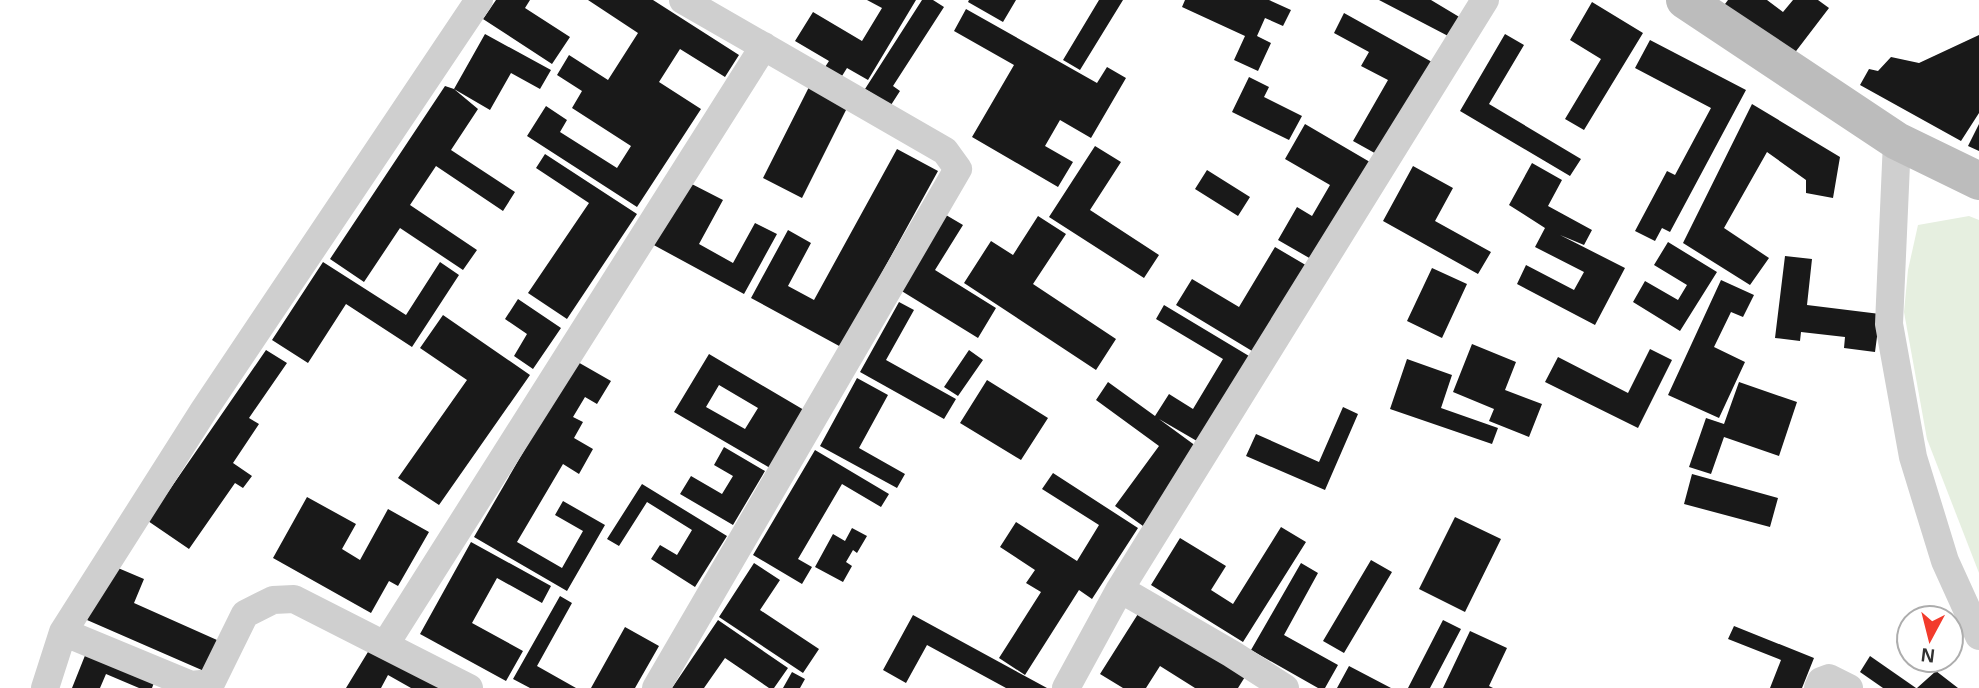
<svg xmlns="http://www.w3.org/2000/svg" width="1979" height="688" font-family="Arial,sans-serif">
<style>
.green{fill:#e6efe0}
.building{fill:#191919;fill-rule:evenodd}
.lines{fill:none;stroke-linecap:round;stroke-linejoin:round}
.minor{stroke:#cfcfcf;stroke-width:28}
.secondary{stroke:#bcbcbc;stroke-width:38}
</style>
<rect width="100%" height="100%" fill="#fff"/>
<path class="green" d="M1969,216L1979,220V573L1927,439L1904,312L1908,270L1918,225Z"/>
<path class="building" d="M496,0H530L525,8L570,37L552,64L483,19Z
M588,0H653L739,55L725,77L680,49L659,82L701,109L637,207L527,136L546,106L567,120L560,132L617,168L631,146L572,108L582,91L557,75L569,55L608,80L638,33Z
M867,0H916L868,80L847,68L842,76L825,67L829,61L795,41L813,12L862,41L882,8Z
M922,0H933L944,7L893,86L900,91L891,105L865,89Z
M969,0H1016L1003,22L968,2Z
M1099,0H1123L1080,70L1063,60Z
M1185,0H1269L1291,10L1283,26L1265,18L1257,36L1271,43L1258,71L1234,60L1245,36L1182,7Z
M1379,0H1431L1461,18L1450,37Z
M1728,0H1767L1783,12L1793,0H1818L1829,8L1790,59L1722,8Z
M1592,2L1643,33L1584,130L1565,119L1601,59L1570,40Z
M966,9L1097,83L1107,67L1126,78L1091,138L1060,120L1045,146L1073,162L1058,187L972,137L1014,65L954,31Z
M1344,13L1432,62L1380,156L1353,141L1388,80L1361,66L1369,52L1334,33Z
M485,34L551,70L540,89L511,73L490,110L454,89Z
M1505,34L1524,45L1489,104L1581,159L1570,176L1460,111Z
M1979,35V113L1961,141L1860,85L1869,69L1878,71L1891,57L1919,63Z
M1650,40L1746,90L1670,232L1662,228L1655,241L1635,231L1667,171L1675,175L1711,108L1635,68Z
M1249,77L1269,87L1264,97L1302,116L1289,140L1232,112Z
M445,86L454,89L478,109L451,150L515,192L503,211L436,166L410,205L477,250L463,270L400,228L364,282L330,259Z
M809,87L848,106L802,198L763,178Z
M1752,104L1840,157L1833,198L1806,193V180L1767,152L1724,228L1769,258L1750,285L1683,243Z
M1305,124L1375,165L1318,263L1278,240L1297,207L1312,216L1330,185L1285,159Z
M1979,124V151L1968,146Z
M1095,146L1121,162L1090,210L1159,255L1144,278L1049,217Z
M897,149L938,171L841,347L751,298L788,230L811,243L788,286L814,300Z
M545,154L637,214L567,319L528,293L589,203L536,168Z
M1532,163L1562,180L1548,206L1592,230L1584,245L1560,235L1625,268L1595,325L1517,284L1526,265L1574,290L1584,272L1535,247L1545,228L1509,205Z
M1413,166L1453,188L1435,221L1491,252L1478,274L1383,221Z
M1207,170L1250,197L1238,216L1195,189Z
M684,180L723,200L699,244L733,263L755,223L777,234L744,294L650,243Z
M946,215L963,225L935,270L996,308L978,338L900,290Z
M1038,216L1066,234L1033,284L1116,339L1096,370L964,283L991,241L1013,255Z
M1668,242L1717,272L1680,331L1633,302L1645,281L1678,300L1687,285L1654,265Z
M1275,247L1309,267L1257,354L1176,305L1192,279L1239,307Z
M1785,256L1812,259L1807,305L1880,314L1875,352L1844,348L1845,337L1801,332L1800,341L1775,338Z
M323,262L406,315L440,262L459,275L412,347L346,304L308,363L272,340Z
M1432,268L1467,284L1442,338L1407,321Z
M1721,280L1754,295L1743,317L1731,312L1714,347L1745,362L1719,418L1668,395Z
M518,299L561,328L533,369L514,356L527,334L505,319Z
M899,302L914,310L886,360L956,399L944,419L860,372Z
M1164,305L1254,359L1202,444L1159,419L1200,449L1143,526L1115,506L1159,446L1096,400L1108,382L1155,416L1169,394L1193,409L1223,359L1156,319Z
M443,315L530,375L439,505L398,478L467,380L420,348Z
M1472,344L1516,362L1505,390L1542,404L1529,437L1489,421L1494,409L1453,392Z
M1650,349L1672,360L1638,428L1545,382L1558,357L1628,393Z
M266,350L287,363L249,418L259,424L233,463L252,476L243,488L235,483L189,549L148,521Z
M969,350L983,360L958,396L944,387Z
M709,354L804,410L770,468L674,412ZM719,385L758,408L745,429L706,407Z
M1407,359L1452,375L1441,408L1498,428L1492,444L1390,409Z
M576,361L611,381L597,404L585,397L573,417L583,422L574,438L593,449L579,474L563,464L517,542L562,568L583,531L555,515L563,501L605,525L567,591L474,537Z
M857,378L888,395L859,448L905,474L897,488L820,446Z
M987,380L1048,418L1021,460L960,423Z
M1739,382L1797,402L1779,456L1724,437L1711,474L1689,467L1706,418L1724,424Z
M1343,407L1358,414L1325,490L1246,456L1256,434L1319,462Z
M724,447L765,471L733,525L680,494L691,476L722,494L733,476L714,465Z
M815,450L889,494L881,507L842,484L798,559L812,567L802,584L753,555Z
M1053,473L1138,528L1092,599L1079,590L1025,675L999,658L1041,592L1026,583L1035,570L1000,547L1016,522L1077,561L1099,525L1042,489Z
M1692,474L1778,498L1770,527L1684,504Z
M642,484L727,536L695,587L651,559L660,545L677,555L692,530L647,502L619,546L607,539Z
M307,497L356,524L342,549L360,560L388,509L429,532L398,586L389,581L371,613L273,558Z
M1455,517L1501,539L1465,612L1419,589Z
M1281,527L1306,542L1243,642L1151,585L1180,538L1226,566L1211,590L1233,604Z
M852,528L867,536L857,553L853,550L846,562L852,566L843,582L815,567L833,534L845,541Z
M471,542L551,586L542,603L497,578L472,623L523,651L506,681L420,634Z
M1371,560L1392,572L1344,653L1323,641Z
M754,563L780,580L760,610L819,649L803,673L719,617Z
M1301,563L1318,573L1284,635L1338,665L1325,688H1318L1251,650Z
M111,565L144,579L134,603L217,640L204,671L87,620Z
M560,596L572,603L537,666L576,688H530L513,679Z
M1143,606L1248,672L1238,688H1195L1160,666L1146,688H1123L1100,674Z
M913,615L1023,675L1047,688H1006L927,645L906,683L883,670Z
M718,620L788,668L774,688H769L725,658L704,688H672Z
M1443,620L1461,629L1430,688H1408Z
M1734,626L1814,658L1802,688H1770L1781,660L1728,639Z
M625,627L659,646L635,688H591Z
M1470,631L1507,648L1489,686L1493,688H1443Z
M371,647L455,688H411L388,675L381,688H346Z
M86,653L155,680L152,688H139L106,674L100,688H72Z
M1870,656L1916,688H1883L1860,672Z
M1349,666L1391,688H1337Z
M1936,671L1958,688H1917Z
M792,672L805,679L800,688H783Z"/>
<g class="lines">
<path class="minor" d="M1897,141L1889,324L1913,457L1945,561L1979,636
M1120,589L1232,654L1285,688
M63,632L191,685L211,683L245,614L273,600L294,599L469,688
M385,645L764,46
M45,688L63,632L204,410L479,0
M656,688L958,169L945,151L683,0
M1066,688L1120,589L1485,0
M1818,688L1821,681L1829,678L1849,688"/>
<path class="secondary" d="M1685,0L1897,141L1979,181"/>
</g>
<g transform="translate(1930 639) rotate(187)"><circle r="33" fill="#ffffff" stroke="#adadad" stroke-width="2"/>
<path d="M0-5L12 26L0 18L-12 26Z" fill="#f23b2c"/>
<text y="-10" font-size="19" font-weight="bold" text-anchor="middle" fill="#323232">N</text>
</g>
</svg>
